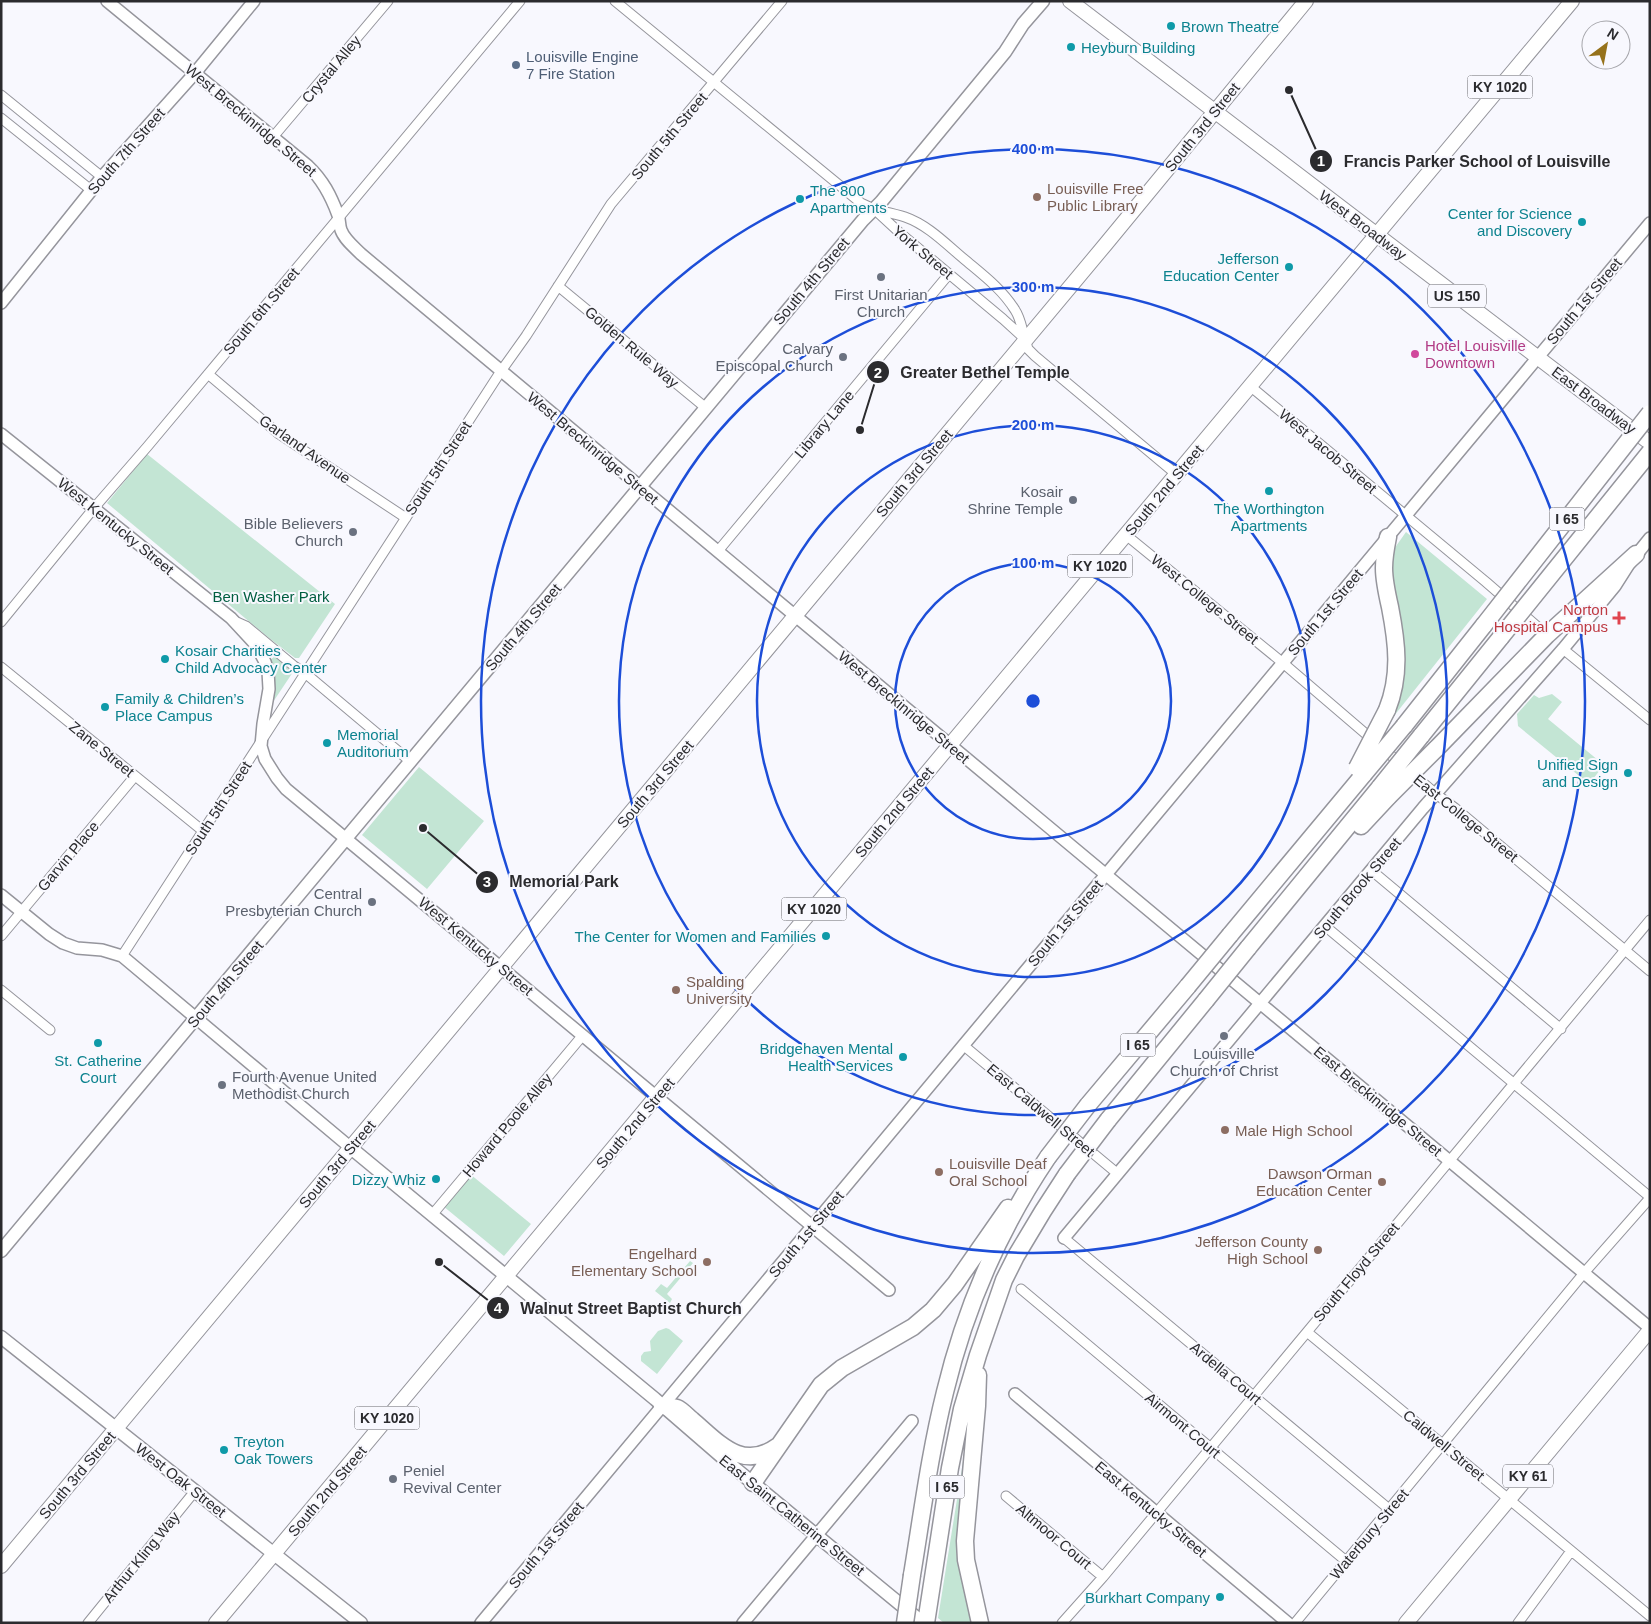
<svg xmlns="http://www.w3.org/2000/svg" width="1651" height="1624" font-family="Helvetica,sans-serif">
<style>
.green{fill:#c3e5d4}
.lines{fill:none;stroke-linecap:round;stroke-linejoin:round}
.minor-casing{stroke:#95959c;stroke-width:11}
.tertiary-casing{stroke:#95959c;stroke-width:14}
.secondary-casing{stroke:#95959c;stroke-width:15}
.primary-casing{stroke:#95959c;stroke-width:16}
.motorway-casing{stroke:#95959c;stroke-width:19}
.minor{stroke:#fff;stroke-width:9}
.tertiary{stroke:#fff;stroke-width:11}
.secondary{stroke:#fff;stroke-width:12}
.primary{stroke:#fff;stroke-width:14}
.motorway{stroke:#fff;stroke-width:16}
.motorway-bridge-casing{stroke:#95959c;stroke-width:19;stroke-linecap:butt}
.motorway-bridge{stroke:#fff;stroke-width:16}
.ring{fill:none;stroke:#1d4ed8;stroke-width:2.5}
.culture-dot{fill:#0f9aa8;stroke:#f8f8fe;stroke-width:2}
.service-dot{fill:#5c6f8a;stroke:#f8f8fe;stroke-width:2}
.education-dot{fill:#8d6e63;stroke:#f8f8fe;stroke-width:2}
.worship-dot{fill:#6b7280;stroke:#f8f8fe;stroke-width:2}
.hotel-dot{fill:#d1479c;stroke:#f8f8fe;stroke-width:2}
.health-dot{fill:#e0444e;stroke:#f8f8fe;stroke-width:2}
.labels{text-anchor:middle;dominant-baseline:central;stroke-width:4;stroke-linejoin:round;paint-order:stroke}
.shield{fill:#f8f8fe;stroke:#68686c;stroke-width:1}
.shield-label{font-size:14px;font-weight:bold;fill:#2b2b2e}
.culture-label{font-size:15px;fill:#0d838f;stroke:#f8f8fe;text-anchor:start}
.service-label{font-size:15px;fill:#4e5e75;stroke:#f8f8fe;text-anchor:start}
.street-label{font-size:15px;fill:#2b2b2e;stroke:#f8f8fe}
.education-label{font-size:15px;fill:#785e54;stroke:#f8f8fe;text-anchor:start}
.worship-label{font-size:15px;fill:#5b616d;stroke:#f8f8fe;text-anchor:end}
.hotel-label{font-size:15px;fill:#b23c85;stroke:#f8f8fe;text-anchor:start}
.park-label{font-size:15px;fill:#005e40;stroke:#f8f8fe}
.health-label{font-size:15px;fill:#be3a42;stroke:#f8f8fe;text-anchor:end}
.centre{fill:#1d4ed8;stroke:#f8f8fe;stroke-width:2.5}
.ring-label{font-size:15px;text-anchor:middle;font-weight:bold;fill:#1d4ed8;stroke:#f8f8fe;stroke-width:4;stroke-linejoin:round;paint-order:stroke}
.leader{fill:none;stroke:#2b2b2e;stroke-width:2}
.callout-dot{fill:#2b2b2e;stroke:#f8f8fe;stroke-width:2}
.mark-label{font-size:15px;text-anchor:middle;font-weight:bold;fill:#fff}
.callout-label{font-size:16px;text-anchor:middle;font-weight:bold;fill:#2b2b2e;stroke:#f8f8fe;stroke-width:4;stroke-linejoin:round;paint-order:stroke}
</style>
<rect width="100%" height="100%" fill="#f8f8fe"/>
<path class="green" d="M147,454L335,604L299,658H295L269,638L107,503Z
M1406,532L1487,599L1382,731L1389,718V568L1394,549Z
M275,656L293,672L273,702L269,661Z
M1552,694L1562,702L1548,719L1604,765L1589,784L1518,726L1517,714L1534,695L1539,698Z
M419,767L484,821L427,889L362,835Z
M470,1174L531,1224L504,1256L443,1206Z
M690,1261L693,1263L667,1294L672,1299L670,1303L655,1291L661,1284L667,1288Z
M666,1328L669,1329L683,1341L657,1374L641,1361V1356L644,1352L651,1351L650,1341L658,1331Z
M966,1443L958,1534L974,1623H944L938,1618Z"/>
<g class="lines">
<g class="minor-casing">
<path id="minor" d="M615,1L861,203L874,209L900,233L1003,319L1025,339L1028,349L1035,356L1176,474
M1,95L102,177
M1,118L91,190
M273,137L388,1
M876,210C885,212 896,214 905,217C928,225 946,244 964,259C983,275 1002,289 1015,310C1021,319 1022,330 1025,339
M558,286L706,408
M208,374L279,434L406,518
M1250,386L1486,582L1547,635
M1126,535L1283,663L1436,794L1455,808L1650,971
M718,551L949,274
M1,622L94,508L147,447L520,1
M237,622L246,626L294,666L305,673L411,762
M1563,649L1650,720
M1,667L203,831
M1371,870L1561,1029
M1325,926L1650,1197
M1,936L135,776
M122,956L501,371L526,336L611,204L782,1
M1,990L50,1030
M963,1045L1118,1174
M432,1215L583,1035
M1064,1238L1389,1509
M1021,1289L1346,1561
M1307,1332L1650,1616
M1006,1496L1103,1577
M88,1623L195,1491
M1062,1623L1103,1577L1650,920
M1295,1623L1584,1273L1650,1198
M1518,1623L1571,1551"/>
</g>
<g class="tertiary-casing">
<path id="tertiary" d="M107,1L308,166C323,180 331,196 338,215C340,220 339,225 341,230C344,239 354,247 361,254L1650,1328
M1,303L102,177L195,73L254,1
M1,434L231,618L256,645L265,662L268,671L269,689L263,724L261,746L265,759L277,778L286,789L889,1290
M1,895L49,934L63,943L77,948L102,950L122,956L351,1148
M1064,1238L1423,808L1563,649L1615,586L1629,564L1650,538
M1015,1394L1288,1623
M481,1623L1650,223
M743,1623L912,1421"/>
</g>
<g class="secondary-casing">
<path id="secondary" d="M351,1148L655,1399L737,1470L923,1623
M1,1251L863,220L881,202L1005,52L1023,24L1043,1
M1,1337L361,1623"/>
</g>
<g class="primary-casing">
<path id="primary" d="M1070,1L1650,443
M1,1566L1105,245L1306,1
M216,1623L1572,1
M1406,1623L1650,1330"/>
</g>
<g class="motorway-casing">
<path id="motorway" d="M1387,710C1401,675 1397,643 1390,607C1387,594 1384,581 1384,568C1384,558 1386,547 1388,537
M1404,726L1484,625
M1421,736L1501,637
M1436,749L1547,635L1636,554
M1361,826L1389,796
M1230,935L1364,774
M1248,948L1380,787
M1088,1105L1188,986
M1108,1120L1206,1000
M978,1375L977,1406L965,1541L966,1560L980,1623
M662,1406C667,1407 673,1407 677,1408C682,1410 688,1417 692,1420C719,1443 742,1472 778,1446
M753,1483L821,1385L842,1368L913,1327L933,1310L955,1284L1008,1208
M912,1575C922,1514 930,1452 945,1392C965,1309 1000,1228 1048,1157
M926,1623L950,1468L962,1409L978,1355L1004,1280L1016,1256L1043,1211L1067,1174"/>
</g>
<use href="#minor" class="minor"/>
<use href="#tertiary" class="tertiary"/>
<use href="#secondary" class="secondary"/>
<use href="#primary" class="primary"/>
<use href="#motorway" class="motorway"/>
<g class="motorway-bridge-casing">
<path id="motorway-bridge" d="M1484,625L1650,413
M1501,637L1650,452
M1357,768L1387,710
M1364,774L1404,726
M1380,787L1421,736
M1389,796L1436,749
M1188,986L1230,935
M1206,1000L1248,948
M1048,1157L1088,1105
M1067,1174L1108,1120
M905,1623L912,1575"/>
</g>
<use href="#motorway-bridge" class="motorway-bridge"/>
</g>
<g class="ring">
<circle cx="1033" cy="701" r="138"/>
<circle cx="1033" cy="701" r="276"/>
<circle cx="1033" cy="701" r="414"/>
<circle cx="1033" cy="701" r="552"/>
</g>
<g class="culture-dot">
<circle cx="1171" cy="26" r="5"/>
<circle cx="1071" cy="47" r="5"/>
<circle cx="800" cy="199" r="5"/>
<circle cx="1582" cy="222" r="5"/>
<circle cx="1289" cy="267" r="5"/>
<circle cx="1269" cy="491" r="5"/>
<circle cx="165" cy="659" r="5"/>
<circle cx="105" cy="707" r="5"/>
<circle cx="327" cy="743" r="5"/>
<circle cx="1628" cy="773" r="5"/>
<circle cx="826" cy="936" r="5"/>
<circle cx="98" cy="1043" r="5"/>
<circle cx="903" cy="1057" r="5"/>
<circle cx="436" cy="1179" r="5"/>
<circle cx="224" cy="1450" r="5"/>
<circle cx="1220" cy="1597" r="5"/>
</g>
<circle class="service-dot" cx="516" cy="65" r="5"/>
<g class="education-dot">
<circle cx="1037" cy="197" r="5"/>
<circle cx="676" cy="990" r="5"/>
<circle cx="1225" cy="1130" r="5"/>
<circle cx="939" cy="1172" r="5"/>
<circle cx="1382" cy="1182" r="5"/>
<circle cx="1318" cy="1250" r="5"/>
<circle cx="707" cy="1262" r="5"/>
</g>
<g class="worship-dot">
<circle cx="881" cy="277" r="5"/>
<circle cx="843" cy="357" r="5"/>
<circle cx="1073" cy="500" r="5"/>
<circle cx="353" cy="532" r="5"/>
<circle cx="372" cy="902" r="5"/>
<circle cx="1224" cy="1036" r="5"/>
<circle cx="222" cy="1085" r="5"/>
<circle cx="393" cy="1479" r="5"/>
</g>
<circle class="hotel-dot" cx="1415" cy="354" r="5"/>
<path class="health-dot" d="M1616.5 610.5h5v5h5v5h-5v5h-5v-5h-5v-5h5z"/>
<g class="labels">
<g class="shield">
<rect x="1467.5" y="75.5" width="65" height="23" rx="4"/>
<rect x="1428" y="284.5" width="58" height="23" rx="4"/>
<rect x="1549.5" y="507.5" width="35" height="23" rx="4"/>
<rect x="1067.5" y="554.5" width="65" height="23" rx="4"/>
<rect x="781.5" y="897.5" width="65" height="23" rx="4"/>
<rect x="1120.5" y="1033.5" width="35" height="23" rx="4"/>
<rect x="354.5" y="1406.5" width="65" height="23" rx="4"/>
<rect x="1503" y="1464.5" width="50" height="23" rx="4"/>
<rect x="929.5" y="1475.5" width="35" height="23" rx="4"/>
</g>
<g class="shield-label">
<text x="1500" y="87">KY 1020</text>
<text x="1457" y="296">US 150</text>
<text x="1567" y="519">I 65</text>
<text x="1100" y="566">KY 1020</text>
<text x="814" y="909">KY 1020</text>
<text x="1138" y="1045">I 65</text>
<text x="387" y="1418">KY 1020</text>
<text x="1528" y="1476">KY 61</text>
<text x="947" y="1487">I 65</text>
</g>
<g class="culture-label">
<text x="1181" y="26">Brown Theatre</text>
<text x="1081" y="47">Heyburn Building</text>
<text x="810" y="190">The 800<tspan x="810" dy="17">Apartments</tspan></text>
<text x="1572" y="213" text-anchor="end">Center for Science<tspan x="1572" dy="17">and Discovery</tspan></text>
<text x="1279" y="258" text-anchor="end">Jefferson<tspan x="1279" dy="17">Education Center</tspan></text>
<text x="1269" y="508" text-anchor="middle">The Worthington<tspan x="1269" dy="17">Apartments</tspan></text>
<text x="175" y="650">Kosair Charities<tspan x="175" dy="17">Child Advocacy Center</tspan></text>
<text x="115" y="698">Family &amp; Children’s<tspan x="115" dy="17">Place Campus</tspan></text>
<text x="337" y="734">Memorial<tspan x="337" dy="17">Auditorium</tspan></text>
<text x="1618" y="764" text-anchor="end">Unified Sign<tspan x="1618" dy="17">and Design</tspan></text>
<text x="816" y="936" text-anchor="end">The Center for Women and Families</text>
<text x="893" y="1048" text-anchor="end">Bridgehaven Mental<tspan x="893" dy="17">Health Services</tspan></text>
<text x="98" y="1060" text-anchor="middle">St. Catherine<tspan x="98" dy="17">Court</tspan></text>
<text x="426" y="1179" text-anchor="end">Dizzy Whiz</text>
<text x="234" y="1441">Treyton<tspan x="234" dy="17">Oak Towers</tspan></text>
<text x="1210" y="1597" text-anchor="end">Burkhart Company</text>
</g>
<g class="service-label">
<text x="526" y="56">Louisville Engine<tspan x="526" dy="17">7 Fire Station</tspan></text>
</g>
<g class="street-label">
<text transform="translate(331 69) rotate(-50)">Crystal Alley</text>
<text transform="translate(251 120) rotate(40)">West Breckinridge Street</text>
<text transform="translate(1202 127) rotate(-51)">South 3rd Street</text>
<text transform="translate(669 136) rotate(-50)">South 5th Street</text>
<text transform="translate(126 151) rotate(-49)">South 7th Street</text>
<text transform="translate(1363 225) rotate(37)">West Broadway</text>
<text transform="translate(923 252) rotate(40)">York Street</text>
<text transform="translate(811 281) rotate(-50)">South 4th Street</text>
<text transform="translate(1584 301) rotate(-50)">South 1st Street</text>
<text transform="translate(261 311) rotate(-50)">South 6th Street</text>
<text transform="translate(632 347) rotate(40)">Golden Rule Way</text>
<text transform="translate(1594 400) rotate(37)">East Broadway</text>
<text transform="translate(824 424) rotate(-50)">Library Lane</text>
<text transform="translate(593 448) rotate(40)">West Breckinridge Street</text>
<text transform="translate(305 449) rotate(35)">Garland Avenue</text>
<text transform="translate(1328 451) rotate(40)">West Jacob Street</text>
<text transform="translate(438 468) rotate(-57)">South 5th Street</text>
<text transform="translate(914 473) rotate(-50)">South 3rd Street</text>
<text transform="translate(1164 490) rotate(-50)">South 2nd Street</text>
<text transform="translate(116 526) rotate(39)">West Kentucky Street</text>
<text transform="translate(1205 599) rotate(39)">West College Street</text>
<text transform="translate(1325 612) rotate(-50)">South 1st Street</text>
<text transform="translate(523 627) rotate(-50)">South 4th Street</text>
<text transform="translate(904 707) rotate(40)">West Breckinridge Street</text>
<text transform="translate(102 749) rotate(39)">Zane Street</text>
<text transform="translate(655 784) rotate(-50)">South 3rd Street</text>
<text transform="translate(218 808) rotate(-57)">South 5th Street</text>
<text transform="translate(894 812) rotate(-50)">South 2nd Street</text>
<text transform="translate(1466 818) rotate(39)">East College Street</text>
<text transform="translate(68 856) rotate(-50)">Garvin Place</text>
<text transform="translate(1357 888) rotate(-50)">South Brook Street</text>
<text transform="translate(1065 923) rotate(-50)">South 1st Street</text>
<text transform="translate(476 946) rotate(40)">West Kentucky Street</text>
<text transform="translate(225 984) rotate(-50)">South 4th Street</text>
<text transform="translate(1378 1101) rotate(40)">East Breckinridge Street</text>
<text transform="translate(1041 1110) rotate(40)">East Caldwell Street</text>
<text transform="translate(635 1123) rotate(-50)">South 2nd Street</text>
<text transform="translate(507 1125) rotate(-50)">Howard Poole Alley</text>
<text transform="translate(337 1164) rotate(-50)">South 3rd Street</text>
<text transform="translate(806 1234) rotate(-50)">South 1st Street</text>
<text transform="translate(1356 1272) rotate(-50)">South Floyd Street</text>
<text transform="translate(1226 1373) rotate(40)">Ardella Court</text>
<text transform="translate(1183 1425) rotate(40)">Airmont Court</text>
<text transform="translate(1444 1445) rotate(40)">Caldwell Street</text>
<text transform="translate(77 1475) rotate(-50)">South 3rd Street</text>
<text transform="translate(181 1480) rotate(38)">West Oak Street</text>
<text transform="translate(327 1491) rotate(-50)">South 2nd Street</text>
<text transform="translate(1151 1509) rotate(40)">East Kentucky Street</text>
<text transform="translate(792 1515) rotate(39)">East Saint Catherine Street</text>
<text transform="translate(1369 1534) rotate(-50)">Waterbury Street</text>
<text transform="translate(1054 1536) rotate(40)">Altmoor Court</text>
<text transform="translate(546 1545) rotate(-50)">South 1st Street</text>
<text transform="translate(141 1557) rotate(-51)">Arthur Kling Way</text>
</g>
<g class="education-label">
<text x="1047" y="188">Louisville Free<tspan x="1047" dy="17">Public Library</tspan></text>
<text x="686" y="981">Spalding<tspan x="686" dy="17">University</tspan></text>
<text x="1235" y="1130">Male High School</text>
<text x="949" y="1163">Louisville Deaf<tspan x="949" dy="17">Oral School</tspan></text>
<text x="1372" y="1173" text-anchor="end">Dawson Orman<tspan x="1372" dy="17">Education Center</tspan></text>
<text x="1308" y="1241" text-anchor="end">Jefferson County<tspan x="1308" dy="17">High School</tspan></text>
<text x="697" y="1253" text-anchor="end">Engelhard<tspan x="697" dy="17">Elementary School</tspan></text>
</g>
<g class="worship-label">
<text x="881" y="294" text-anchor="middle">First Unitarian<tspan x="881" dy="17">Church</tspan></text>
<text x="833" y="348">Calvary<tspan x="833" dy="17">Episcopal Church</tspan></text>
<text x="1063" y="491">Kosair<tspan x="1063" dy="17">Shrine Temple</tspan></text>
<text x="343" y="523">Bible Believers<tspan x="343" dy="17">Church</tspan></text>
<text x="362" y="893">Central<tspan x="362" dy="17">Presbyterian Church</tspan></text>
<text x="1224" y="1053" text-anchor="middle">Louisville<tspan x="1224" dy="17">Church of Christ</tspan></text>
<text x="232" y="1076" text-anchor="start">Fourth Avenue United<tspan x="232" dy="17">Methodist Church</tspan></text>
<text x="403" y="1470" text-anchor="start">Peniel<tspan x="403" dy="17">Revival Center</tspan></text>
</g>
<g class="hotel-label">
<text x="1425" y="345">Hotel Louisville<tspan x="1425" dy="17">Downtown</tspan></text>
</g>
<g class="park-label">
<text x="271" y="596">Ben Washer Park</text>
</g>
<g class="health-label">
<text x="1608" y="609">Norton<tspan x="1608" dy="17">Hospital Campus</tspan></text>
</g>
</g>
<circle cx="1033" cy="701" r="8" class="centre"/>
<g class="ring-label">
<text x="1033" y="154">400 m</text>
<text x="1033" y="292">300 m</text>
<text x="1033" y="430">200 m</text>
<text x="1033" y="568">100 m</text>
</g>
<path class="leader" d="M1289 90L1321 161M860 430L878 372M423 828L487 882M439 1262L498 1308"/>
<g class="callout-dot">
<circle cx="1289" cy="90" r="5"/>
<circle cx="860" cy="430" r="5"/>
<circle cx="423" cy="828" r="5"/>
<circle cx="439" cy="1262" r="5"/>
<circle cx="1321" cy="161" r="12"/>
<circle cx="878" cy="372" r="12"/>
<circle cx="487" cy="882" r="12"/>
<circle cx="498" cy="1308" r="12"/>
</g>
<g class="mark-label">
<text x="1321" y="166">1</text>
<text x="878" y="378">2</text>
<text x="487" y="887">3</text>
<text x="498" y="1313">4</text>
</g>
<g class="callout-label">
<text x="1477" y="167">Francis Parker School of Louisville</text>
<text x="985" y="378">Greater Bethel Temple</text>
<text x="564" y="887">Memorial Park</text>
<text x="631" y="1314">Walnut Street Baptist Church</text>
</g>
<rect width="1651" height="1624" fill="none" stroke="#2b2b2e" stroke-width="5"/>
<g transform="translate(1606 45) rotate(32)"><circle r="24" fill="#f8f8fe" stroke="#a6a6ab"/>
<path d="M0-4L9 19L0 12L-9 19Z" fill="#96721b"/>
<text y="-8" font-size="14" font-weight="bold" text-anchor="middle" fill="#2b2b2e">N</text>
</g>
</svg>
